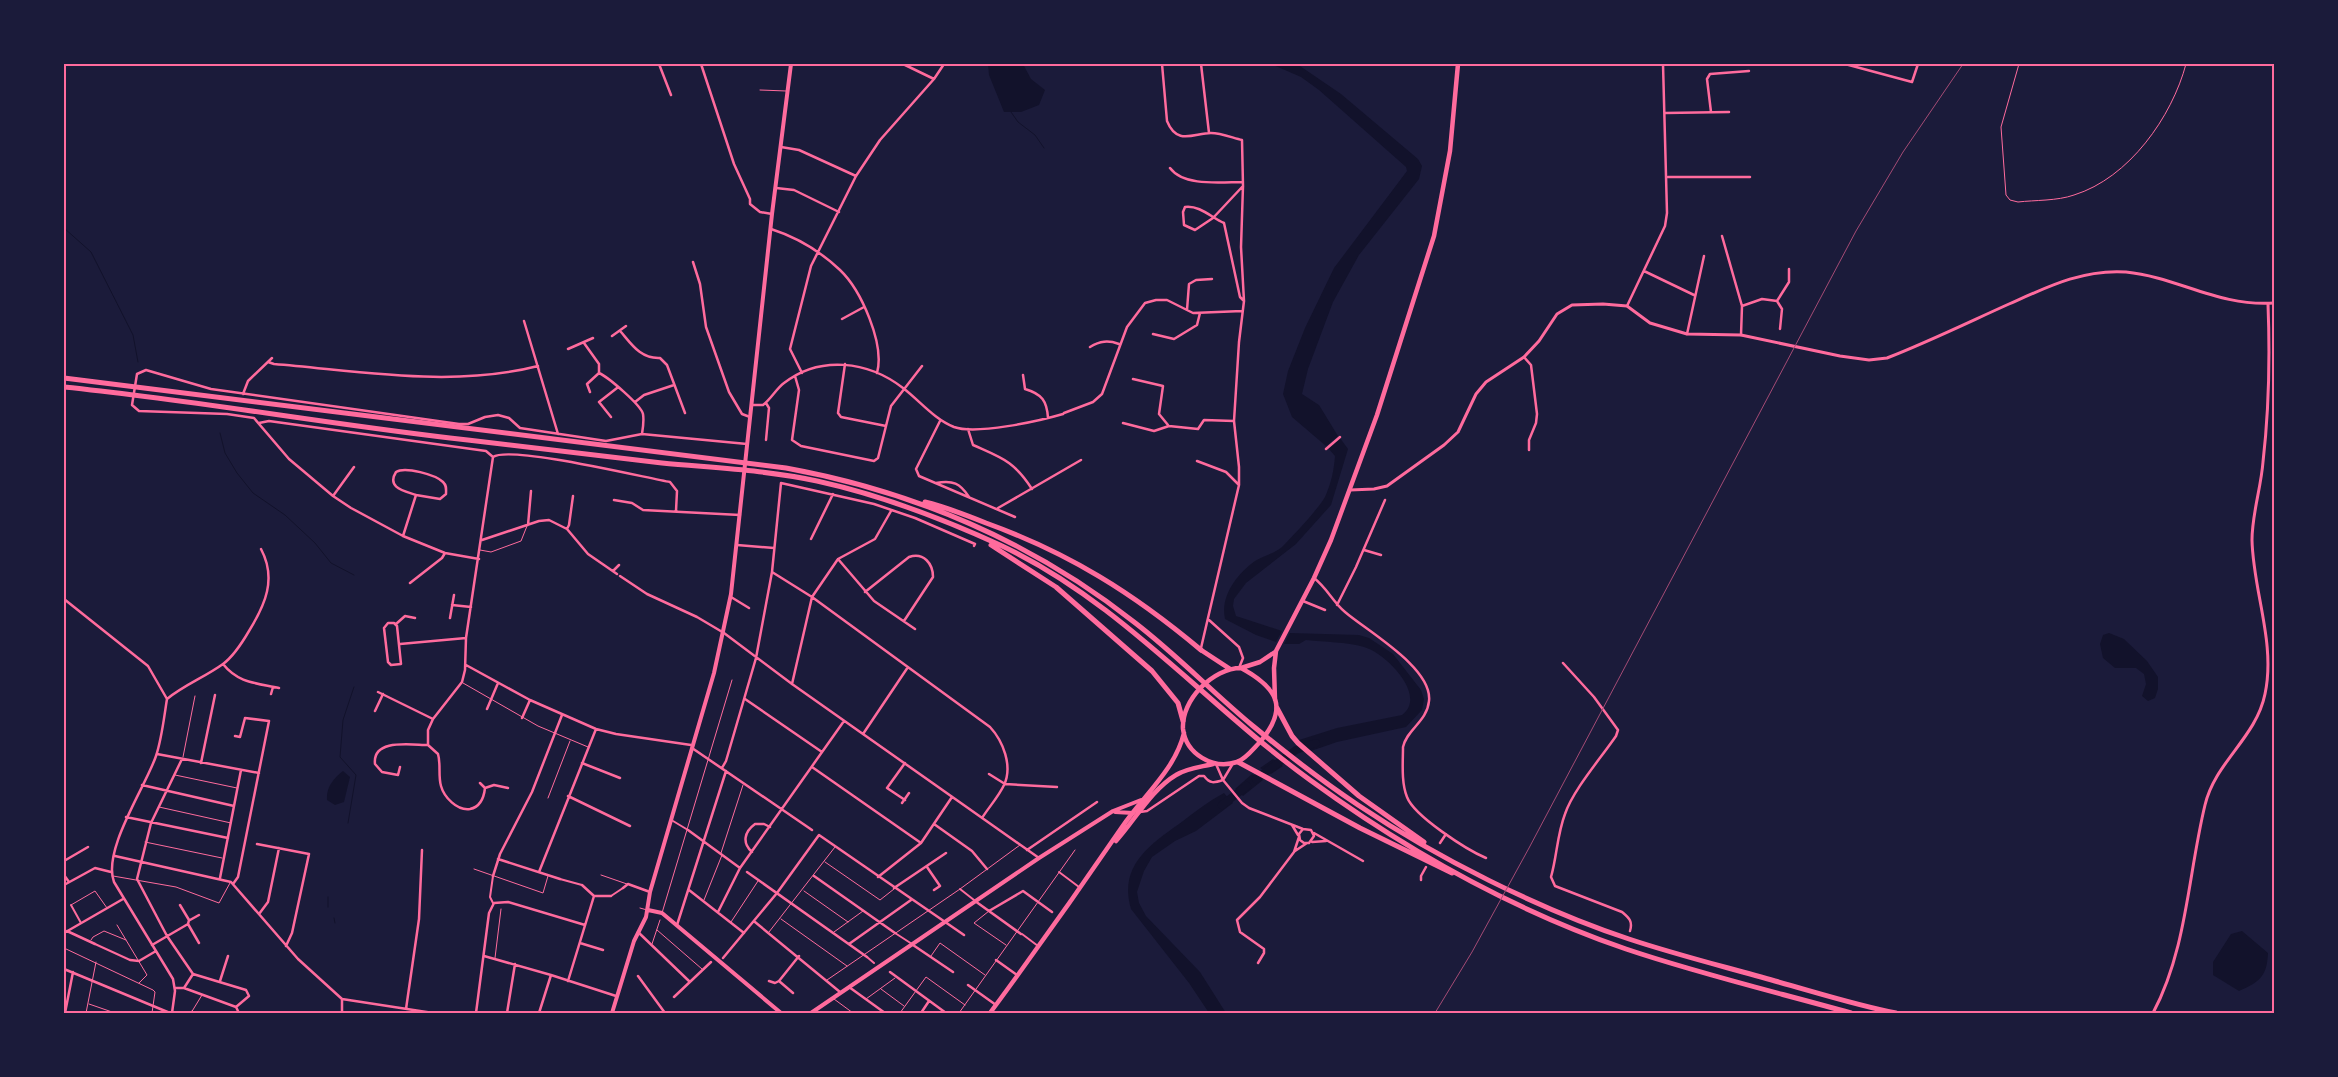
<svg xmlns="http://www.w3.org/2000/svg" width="2338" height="1077" font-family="Cabin,sans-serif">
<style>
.water{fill:#12122b}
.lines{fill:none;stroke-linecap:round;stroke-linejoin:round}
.stream{stroke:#12122b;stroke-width:1}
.river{stroke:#12122b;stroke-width:8}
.service{stroke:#ff6b9d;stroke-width:1}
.pedestrian{stroke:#ff6b9d;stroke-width:2}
.minor{stroke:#ff6b9d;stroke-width:2.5}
.tertiary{stroke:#ff6b9d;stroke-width:3}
.secondary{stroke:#ff6b9d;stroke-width:4}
.trunk{stroke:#ff6b9d;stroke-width:4.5}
.motorway{stroke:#ff6b9d;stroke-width:5}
.rail{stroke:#a44b75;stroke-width:1}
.neatline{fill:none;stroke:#ff6b9d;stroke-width:2}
</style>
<rect width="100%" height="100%" fill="#1b1b3a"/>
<path class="water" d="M988,64H1023L1031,79L1045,90L1039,105L1021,112H1004L989,75Z
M1271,64H1297L1341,94L1418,159L1422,166L1419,179L1359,255L1333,302L1308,369L1302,394L1319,405L1338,436L1326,446L1292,417L1283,394L1288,371L1305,328L1334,268L1407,171L1406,167L1319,90L1301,77Z
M1340,438L1348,449L1331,505L1296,544L1246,583L1234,599L1233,606L1236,616L1282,631L1276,642L1256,635L1225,619C1220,596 1237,574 1255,561C1264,556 1275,553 1282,547C1292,537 1319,508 1325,497C1331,484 1334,470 1335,456L1328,448Z
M1290,633L1359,635L1369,638L1393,654L1421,690L1424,699L1422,710L1406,727L1337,742L1311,751L1299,740L1337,728L1402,715C1428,696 1386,653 1364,647C1346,642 1325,642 1306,640L1299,644H1284Z
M2109,633L2124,639L2147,661L2158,677V689L2155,698L2148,701L2142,696L2146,684L2144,674L2136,668H2115L2103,658L2100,644L2103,635Z
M1273,759L1283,766L1271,774L1260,768Z
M343,771L350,777L344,802L335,805L327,800C326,787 334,778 343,771Z
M1252,774L1263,780L1243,796L1235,789Z
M1224,793L1233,803L1196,831L1175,841L1152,857L1144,871L1137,892L1139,903L1146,916L1200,972L1226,1013H1209L1189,983L1131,909C1118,865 1151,844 1183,821C1196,811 1209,801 1224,793Z
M2242,931L2268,953C2267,976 2260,982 2239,991L2213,975V962L2231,934Z"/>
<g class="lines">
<path class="stream" d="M1011,112L1018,122L1035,135L1044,148
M64,228L91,252L133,335L138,362
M220,433L225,453L237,473L253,493L285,515L315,543L331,563L354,575
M348,823L356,775L340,757L343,720L354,687
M328,907V897
M334,918L335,923"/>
<path class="river" d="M1256,779L1296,750L1316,743
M1222,805L1247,786"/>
<path class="service" d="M2019,64L2001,127L2006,195L2010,200L2018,202C2035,200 2057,201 2074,195C2129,178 2172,117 2186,64
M760,90L786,91
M480,550L491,552L521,541L527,526
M463,683L538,726L588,747
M183,757L195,696
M175,775L237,788
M548,798L570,741
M159,807L231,823
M145,842L222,858
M721,853L743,785
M825,862L880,900L894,889
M474,869L543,893L548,876
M601,875L627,884
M113,876L176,887L219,903L230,883
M804,891L848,922
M704,900L722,855
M71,905L95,891L107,908
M640,908L647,910
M989,911L974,923L1006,945
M662,913L732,680
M781,919L847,966
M731,922L758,881
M117,925L147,975L139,983
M657,930L702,969
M769,932L835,847
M834,932L863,911
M91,940L93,937L104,931L126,940
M652,944L660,920
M64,948L153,990L155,992L152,1013
M931,956L940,943L985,975
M495,958L501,909
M827,980L960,889L1020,845
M881,989L904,1006
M834,999L853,1013
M866,999L895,978
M89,1004L115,1013
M192,1011L197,1013
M86,1013L96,962
M191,1013L202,995
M900,1013L926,977L965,1005
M959,1013L1075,850"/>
<path class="pedestrian" d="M673,821L688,830
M1059,872L1079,887
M493,876L490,897L493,903
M560,879L582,885
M960,889L974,900
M611,896L623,888
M71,905L81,923
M895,933L912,944
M1022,934L1038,946
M95,944L130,960
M867,957L874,963"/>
<path class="minor" d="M659,64L671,95
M701,64L734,164L750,199V204L760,212L772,214
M903,64L934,79
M1162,64L1167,121C1177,146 1194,133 1211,133C1221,133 1233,138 1242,140L1243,186L1241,247L1244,301L1239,342L1234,421L1239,467V485L1201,648
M1201,64L1209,133
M1845,64L1912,82L1918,64
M1711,112L1707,79L1710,74L1749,71
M1665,113L1729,112
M781,147L799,150L856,176
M1170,168C1184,187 1222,182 1243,182
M1668,177H1750
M1243,186L1213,218L1195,230L1184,225L1183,212L1185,207C1200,205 1212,218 1224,223L1240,297L1244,301
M776,188L794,190L839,212
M771,229C796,237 821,252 840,270C861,290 885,344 877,373
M1722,236L1742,306L1741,335
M693,262L700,284L706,327L729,392L742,414L750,417
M1644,271L1694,295
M1777,301L1789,282V269
M1627,306L1665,226L1667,213L1663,64
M1742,306L1762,299L1777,301L1782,309L1780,329
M1187,310L1189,284L1196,280L1212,279
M842,319L864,307
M524,321L558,434
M621,332C632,345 641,359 660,358L667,365L685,413
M1153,334L1174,339L1197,325L1200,313
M1687,334L1704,256
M612,336L626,326
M584,343L599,364V373C608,377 641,405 643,414C644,420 643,428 642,434
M1090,347C1100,341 1108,340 1119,344
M568,349L593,338
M1524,357L1531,365L1537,414L1536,423L1529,440V450
M268,362L274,364C361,371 452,388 538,366
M845,364L838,413L841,417L886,426
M802,373L790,349L811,266L856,176L880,140L934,79L944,64
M1023,375L1025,389C1042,394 1047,401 1048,418
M795,376L799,390L792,440L801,446L874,461L878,458L891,406L922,366
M1133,379L1163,386L1159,414L1168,425
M590,392L587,384L599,373
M243,394L248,381L272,358
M635,402L644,395L674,385
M766,403L769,408L766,440
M752,405H763C771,399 776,389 784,383C820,355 868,361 903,388C920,401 934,419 954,427C976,435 1039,421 1063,414
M1064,413L1093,402L1102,394L1127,327L1145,303L1156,300H1167L1193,313L1242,311
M611,417L599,402L617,388
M940,421L916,469L919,476L1015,517
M259,423L269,421L486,451L493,457
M1123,423L1154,431L1169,426L1198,429L1204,420L1234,421
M968,429L973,445C1002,458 1014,461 1032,489
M1326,449L1340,437
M493,457C510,445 642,477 670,482L677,491L676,511
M1197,461L1226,472L1239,485
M936,483C953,480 960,483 969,497
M333,496L354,467
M614,500L632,503L643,510L740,515
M998,508L1081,460
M528,525L531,491
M567,529L569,525L573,496
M403,536L416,495C405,491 386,488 396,472C405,466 436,475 443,482C447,486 446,489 446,494L440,499L416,495
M811,539L833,494
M482,540L539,521L549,520L567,529L588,554L617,574
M737,545L774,548
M1364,550L1381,555
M479,559L445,553L403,536L351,508L333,496L289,459L254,418L227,414L139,411L132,405L137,374L146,370L211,389L459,424H468L485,417L498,415L509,418L520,428L606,441L642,434L747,444
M838,559L874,601L915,629
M613,571L619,565
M772,572L812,597L990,727C1003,741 1013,766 1004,785C999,796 989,807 982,818
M620,576L647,594L697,617L724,633L792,684L1039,858
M1314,578C1327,588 1333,602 1345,612C1367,631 1433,668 1429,701C1427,722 1407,729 1403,747C1403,762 1401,782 1407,797C1414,816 1467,850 1486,858
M410,583L442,558L445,553
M865,592L909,557C924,552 933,564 933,577L904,621
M731,597L749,608
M64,599L148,666L167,699
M1303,601L1325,610
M452,605L471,607
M1337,605L1356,567L1385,500
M450,618L454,595
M1209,620L1239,647L1243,658L1239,668
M388,623H394L397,626L401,664L391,665L388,662L384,628Z
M396,624L405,616L415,618
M400,644L466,638
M1563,663L1594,697L1618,730L1616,736C1601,758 1573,790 1565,814C1557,835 1557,856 1551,877L1555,886L1622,912C1629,918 1633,921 1630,931
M223,664C238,683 256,683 279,688
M466,665L530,700L596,729L616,734L691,745
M792,684L812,597L838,559L875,539L891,511
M378,692L433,719
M271,694L273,687
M745,699L822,752
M487,709L498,683
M375,711L383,694
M522,718L530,700
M863,734L908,667
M428,745V730L433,719L462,682L465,670L466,638L493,457
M428,745L438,754C441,764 438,776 441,786C444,797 457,811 470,809C480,807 484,797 485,788L480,783
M692,748L812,830
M157,754L259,773
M182,759L151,823L137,879L167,936L193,974L184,988
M201,763L215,695
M582,763L620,778
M1216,764L1223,780L1242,803L1249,808L1303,829L1311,830L1314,836L1309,843H1304L1300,840L1299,834L1303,829
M400,767L398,775L382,772L375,764C372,738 412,745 428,745
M812,767L921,843
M722,768L726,761L756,658L772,572L781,483L874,504L915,518L975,544L974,546
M989,774L1005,784L1057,787
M1223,780L1232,765
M142,785L234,806
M485,788L494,785L508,788
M568,796L630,826
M905,800L887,788L905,763
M902,803L909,793
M1140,812L1147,811L1199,776H1204C1210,784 1214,783 1223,780
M126,817L228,838
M934,824L972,851L987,869
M1292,825L1298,835
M688,830L740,868
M1314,833L1363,861
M1312,842L1326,841
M1440,843L1446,834
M257,844L309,854L292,933L286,946
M1027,850L1097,802
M1295,851L1307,843
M752,852C742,843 744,832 755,824H764L770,827
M115,856L231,882L298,959L342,999
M498,859L560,879
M64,861L88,847
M927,867L940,886L934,890
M539,872L596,729
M747,872L867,957
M64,875L69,882
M493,876L500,854L532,792L562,715
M814,876L895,933
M878,877L921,843L952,797
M220,878L241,770
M1421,880V876L1426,867
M233,884L238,877L269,721L245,718L240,737L235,736
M64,885L95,868L111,872
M582,885L594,896H611
M623,888L628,884L650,892
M894,888L946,853
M689,890L744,933
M975,901L1021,934
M180,905L189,920L188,924
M989,911L1023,891L1052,912
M718,912L740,868L844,721
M259,914L268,902L279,848
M190,920L199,915
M755,922L840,992
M677,925L726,771
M67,931L95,944
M638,932L690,982
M64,933L123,899
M580,943L603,950
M849,944L911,900
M152,945L188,924L199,943
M913,945L953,972
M484,956L551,975L616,996
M723,958L777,893L819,835L964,935
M130,960L139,961L156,951
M996,960L1017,975
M1258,963L1264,953V949L1240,932L1237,920L1260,897L1294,852L1299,837
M64,969L170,1013
M890,972L946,1013
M193,974L246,990L249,996L236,1007
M638,976L665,1013
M220,981L228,956
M568,981L594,896
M769,981L775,983L779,981
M968,985L996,1005
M849,987L885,1013
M175,988H184L236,1007L239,1013
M793,993L779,981L799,956
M674,997L711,962
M342,999L433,1013
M342,999V1013
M406,1009L419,919L422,850
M65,1013L73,972
M172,1013L175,991L173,979L114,882C102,850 146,786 156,756C162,738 164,717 167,699C184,685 205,677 223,664C234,656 242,643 249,631C265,605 277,579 261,549
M476,1013L489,913L494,903L508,902L585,925
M507,1013L515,964
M539,1013L551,975
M921,1013L929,1001"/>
<path class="tertiary" d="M1350,490L1374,489L1387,486L1444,445L1458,432L1476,394L1486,382L1524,357L1539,341L1557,314L1572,305L1603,304L1627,306L1650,323L1687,334L1741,335L1840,356L1869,360L1887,358C1928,342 1969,322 2009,304C2047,287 2083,269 2126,272C2177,277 2219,307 2274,303
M2153,1013C2187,949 2188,875 2205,805C2215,762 2256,738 2265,694C2276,643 2253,591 2252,540C2252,514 2261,488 2263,462C2269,410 2270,356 2268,304"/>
<path class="secondary" d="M1115,812L1133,813
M648,910L662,913L781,1013
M612,1013L634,941L646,917L650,892L714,673L731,594L772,214L791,64
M811,1013L1039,858L1113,811L1141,800"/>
<path class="trunk" d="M1201,650L1230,669
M1241,668C1278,688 1289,708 1260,742C1253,749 1246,759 1237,762C1213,770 1186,754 1183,729C1181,700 1213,668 1241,668Z
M1241,668L1260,662L1275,652
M1275,700L1274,668L1276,651L1314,578L1331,540L1377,415L1434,236L1450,151L1458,64
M1116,841C1135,820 1151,790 1176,775C1187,768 1201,767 1213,764
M990,1013C1035,952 1079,890 1122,827C1143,796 1175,770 1184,733"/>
<path class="motorway" d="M64,378L786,468C913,491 1033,542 1134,622C1176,654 1212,692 1253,726C1287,754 1322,781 1358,805C1437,858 1539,909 1629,939C1677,955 1726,967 1775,981C1815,992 1855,1005 1896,1013
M64,387C193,400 321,423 450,438C521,446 592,455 662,463C714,468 766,470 817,481C881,495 941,518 1000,545C1120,601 1205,704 1310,780C1406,850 1513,910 1626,949C1700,974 1776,992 1851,1013
M925,502C946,507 966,515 986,523C1069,553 1133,593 1201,650
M991,545L1056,587L1152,671L1178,703L1183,721
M1277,708L1292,736L1298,743L1359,796L1424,842
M1238,762L1360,828L1452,873"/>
<path class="rail" d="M1435,1013L1472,952L1529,848L1856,231L1903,152L1963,64"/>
</g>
<rect width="2338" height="1077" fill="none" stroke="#1b1b3a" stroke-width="130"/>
<rect x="65" y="65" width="2208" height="947" class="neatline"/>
</svg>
